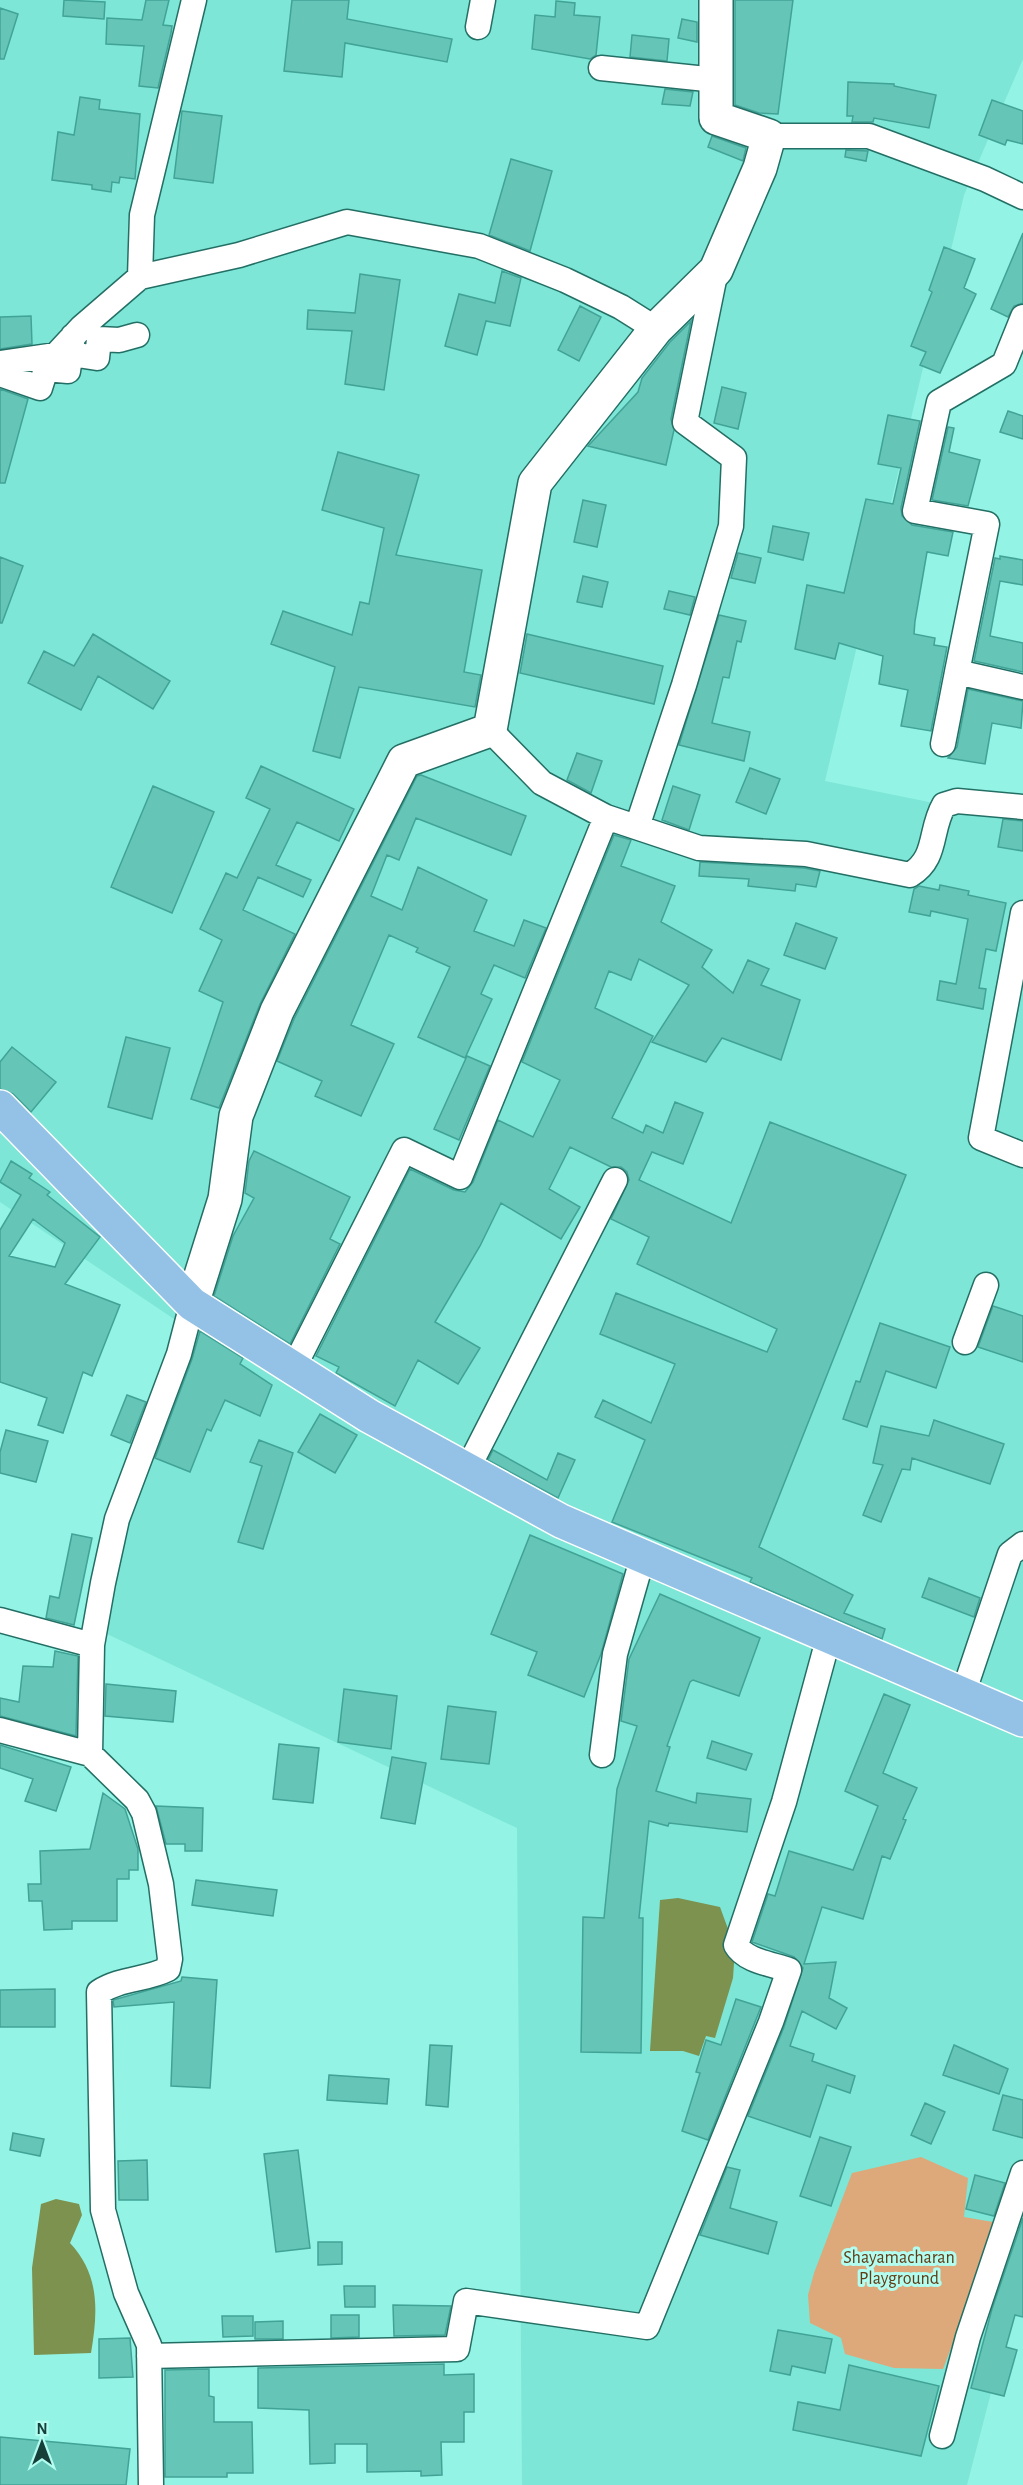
<svg xmlns="http://www.w3.org/2000/svg" width="1023" height="2485" font-family="'Alegreya Sans',sans-serif">
<style>
.built{fill:#7de6d6}
.green{fill:#dda97a}
.water{fill:#7c924e}
.building{fill:#65c5b7;stroke:#41a396;stroke-width:1.5;fill-rule:evenodd}
.lines{fill:none;stroke-linecap:round;stroke-linejoin:round}
.street-casing{stroke:#236f65;stroke-width:27}
.secondary-casing{stroke:#236f65;stroke-width:36}
.primary-casing{stroke:#fff;stroke-width:36}
.street{stroke:#fff;stroke-width:24}
.secondary{stroke:#fff;stroke-width:33}
.primary{stroke:#93c2e6;stroke-width:33}
.labels{text-anchor:middle;dominant-baseline:central;stroke-width:6;stroke-linejoin:round;paint-order:stroke}
.park-label{font-size:18px;fill:#613b13;stroke:#b2fcf0}
</style>
<rect width="100%" height="100%" fill="#93f3e4"/>
<path class="built" d="M0,0H1023V59L964,195L825,781L1023,821V2270L967,2485H522L517,1828L105,1633L137,1477L180,1323L0,1202Z"/>
<path class="green" d="M921,2157L968,2178L964,2217L999,2223L943,2369L894,2368L845,2354L841,2338L810,2323L808,2295L814,2273L852,2173Z"/>
<path class="water" d="M678,1898L720,1907L735,1948L733,1978L715,2038L706,2036L699,2056L683,2051H650L660,1900Z
M56,2199L79,2204L82,2215L70,2243C100,2275 98,2312 91,2353L34,2355L32,2268L41,2204Z"/>
<path class="building" d="M64,0L105,2L104,19L63,16Z
M146,0H169L163,25L172,26L171,33L158,88L139,86L144,46L106,44L107,18L142,20Z
M292,0H349L347,19L452,39L447,62L345,43L342,77L284,71Z
M735,0H793L778,114L759,113L735,105Z
M556,1L575,3L574,15L600,17L596,55L590,59L532,49L535,15L555,17Z
M0,8L18,14L4,59H0Z
M682,19L697,22V42L678,38Z
M632,35L669,39L667,61L630,57Z
M848,82L894,84V86L936,95L929,128L874,118L873,122H852L853,116H847Z
M665,89L693,92L690,106L662,104Z
M80,97L100,100L99,109L140,114L135,179L120,177L119,183L112,182L111,192L92,189V185L52,180L58,132L74,135Z
M992,100L1023,111V144L1007,140L1005,145L979,135Z
M182,111L222,116L213,183L174,178Z
M712,136L746,148L743,161L708,147Z
M846,150L868,151L866,161L845,157Z
M511,159L552,171L530,251L489,235Z
M1023,233V303L1014,306L1008,317L991,309Z
M944,247L975,259L964,288L976,294L940,373L920,365L926,352L911,346L932,292L929,290Z
M502,271L521,278L510,326L486,321L477,355L445,346L459,294L495,303Z
M360,274L400,280L384,390L345,384L352,331L307,329L308,310L355,313Z
M580,306L601,317L579,361L558,350Z
M31,316L32,344L0,349V317Z
M691,321L671,419L674,430L666,465L588,446L638,392L642,378L670,342Z
M722,387L746,393L738,429L714,423Z
M0,389L28,399L5,483H0Z
M1008,411L1023,416V439L1000,432Z
M888,415L920,421L901,508L902,516L912,525L953,532L948,556L927,552L915,621L914,634L935,638L934,645L947,647L931,731L901,726L908,690L879,684L883,656L839,643L835,659L795,649L807,585L844,593L866,499L893,504L901,468L878,464Z
M948,427L954,428L949,452L980,460L968,506L932,500Z
M338,452L419,475L396,555L482,570L464,672L481,675L475,707L359,687L340,758L313,751L335,667L271,644L283,611L352,635L360,602L369,604L384,528L322,510Z
M583,500L606,505L597,547L574,542Z
M773,526L809,533L803,560L768,552Z
M738,553L761,558L755,583L731,578Z
M1000,556L1023,560V585L1000,581L990,636L1023,643V672L974,661L995,558L1000,559Z
M0,557L23,566L2,623H0Z
M583,576L608,582L602,607L577,602Z
M669,591L695,597L690,615L664,609Z
M719,615L746,621L741,642L737,641L729,678L723,677L712,723L750,732L744,761L679,745Z
M93,634L170,681L153,709L98,676L81,710L28,683L44,651L74,666Z
M527,634L663,666L654,704L520,673Z
M968,689L1023,701L1021,728L992,723L985,764L948,758L957,747Z
M577,753L602,761L591,793L567,780Z
M261,766L354,809L339,841L297,822L276,865L311,880L303,897L258,877L243,910L295,934L260,1004L219,1108L191,1099L223,1002L199,991L222,940L200,929L226,873L237,878L270,809L246,798Z
M750,768L780,779L766,814L736,802Z
M421,775L526,816L511,855L416,818L399,860L387,855L371,896L402,910L418,867L487,900L474,931L514,946L524,920L546,928L525,978L494,965L481,994L492,999L465,1058L418,1037L450,967L416,952L418,948L389,935L351,1025L394,1044L361,1116L315,1096L322,1081L277,1061L294,1019L417,776Z
M153,786L214,812L172,913L111,887Z
M673,786L700,795L689,830L662,820Z
M1003,819L1023,821V851L998,847Z
M614,835L631,840L621,866L675,886L661,922L712,950L702,967L733,993L748,960L769,969L761,985L800,1000L781,1060L722,1038L706,1062L652,1042L689,985L639,959L631,980L609,971L595,1008L653,1036L612,1118L643,1133L646,1125L663,1133L675,1102L703,1113L683,1164L652,1152L639,1180L731,1223L770,1122L906,1175L759,1547L853,1595L844,1613L885,1629L882,1639L750,1582L752,1578L612,1522L645,1440L595,1417L603,1400L651,1423L675,1364L600,1334L616,1293L767,1352L777,1329L637,1264L649,1237L611,1219L629,1180L627,1172L621,1167H611L570,1147L549,1189L580,1207L561,1239L501,1203L480,1246L435,1322L480,1348L458,1384L418,1360L395,1406L336,1373L339,1367L316,1356L410,1169L454,1190L465,1192L473,1182L498,1120L533,1137L560,1080L522,1062Z
M700,862L804,868L820,871L816,887L796,884L795,891L748,886L749,879L699,876Z
M940,885L969,891L968,895L1006,903L996,951L986,949L979,988L986,989L983,1009L937,1000L940,981L956,984L968,919L931,911L930,916L909,912L914,889L919,886L939,890Z
M796,923L837,938L825,969L784,955Z
M126,1037L170,1048L152,1119L108,1107Z
M12,1047L56,1082L31,1112L13,1094L0,1089V1062Z
M467,1056L490,1066L459,1140L434,1129Z
M254,1151L350,1197L330,1239L340,1244L290,1344L214,1296L233,1236L254,1198L245,1193L249,1161Z
M11,1161L32,1174L29,1178L50,1192L47,1195L100,1237L65,1284L120,1305L92,1376L83,1372L63,1433L38,1425L47,1398L0,1382V1230L21,1195L0,1182ZM33,1219L65,1243L55,1267L9,1256Z
M993,1306L1023,1316V1362L978,1347Z
M880,1323L950,1347L936,1388L886,1371L867,1427L843,1419L856,1381L860,1382Z
M200,1331L243,1358L240,1364L272,1385L260,1416L225,1400L211,1431L207,1429L190,1472L155,1458L192,1359Z
M127,1395L146,1402L130,1443L111,1435Z
M320,1414L357,1435L335,1473L298,1452Z
M934,1420L1004,1444L990,1484L912,1458L910,1470L902,1469L881,1522L863,1515L883,1465L873,1463L881,1426L929,1436Z
M6,1430L48,1441L36,1482L0,1473V1452Z
M259,1440L293,1453L263,1549L238,1542L262,1466L250,1462Z
M493,1450L547,1480L558,1453L575,1460L558,1498L488,1460Z
M72,1534L92,1538L74,1625L46,1618L50,1596L59,1598Z
M530,1535L623,1574L601,1654L584,1697L528,1675L537,1652L491,1634Z
M929,1578L980,1598L974,1617L922,1597Z
M660,1594L760,1638L739,1696L693,1680L690,1682L667,1746L670,1747L656,1791L696,1803L697,1793L751,1799L747,1832L669,1823L668,1826L649,1821L639,1918H643L641,2053L581,2052L583,1917L604,1918L617,1789L637,1726L621,1721L629,1659Z
M55,1651L78,1656L76,1736L0,1716V1698L19,1702L23,1666L53,1667Z
M106,1684L176,1691L173,1722L105,1716Z
M344,1689L397,1696L391,1749L338,1742Z
M884,1694L910,1705L883,1773L917,1788L903,1819L906,1820L890,1859L882,1856L863,1919L822,1907L804,1964L836,1962L829,1998L847,2008L836,2029L802,2011L790,2046L814,2054L812,2061L855,2076L850,2093L827,2085L810,2137L748,2116L784,2027L803,1968L794,1957L752,1942L768,1894L775,1896L789,1851L853,1870L878,1806L845,1791Z
M448,1706L496,1712L489,1764L441,1759Z
M712,1741L752,1754L746,1770L707,1758Z
M279,1744L319,1748L313,1803L273,1799Z
M0,1745L71,1767L56,1811L25,1801L33,1779L0,1768Z
M392,1757L426,1763L415,1824L381,1818Z
M103,1793L125,1809L138,1849V1870H129V1879H117V1921H72V1929L44,1930L42,1901H29L28,1884H41L40,1851L90,1849Z
M156,1806L203,1808L202,1851H185V1844H166Z
M196,1880L277,1890L273,1916L192,1905Z
M182,1977L217,1980L210,2088L171,2086L174,2002L114,2007L113,2000L181,1981Z
M55,1989V2027H0V1990Z
M736,1999L761,2007L708,2140L682,2131L700,2073L696,2072L706,2040L721,2045Z
M430,2045L452,2046L448,2107L426,2105Z
M954,2045L1008,2069L999,2094L943,2075Z
M329,2075L389,2079L387,2104L327,2100Z
M1003,2095L1023,2100V2138L993,2130Z
M925,2103L945,2112L931,2144L911,2135Z
M13,2133L44,2139L40,2156L10,2150Z
M820,2137L851,2147L831,2206L800,2196Z
M298,2150L310,2248L276,2252L264,2154Z
M147,2160L148,2200H119L118,2161Z
M727,2167L740,2170L730,2208L777,2222L768,2254L700,2235Z
M975,2175L1005,2183L994,2216L966,2209Z
M1023,2218V2317L1015,2315L1006,2347L1017,2350L1004,2396L971,2388L992,2309Z
M318,2242H342V2264L318,2265Z
M344,2286H375V2307H345Z
M393,2305L451,2306L445,2335L394,2336Z
M331,2315H359V2337L331,2338Z
M222,2316H253V2336L223,2337Z
M283,2321V2339H255V2322Z
M778,2330L832,2339L825,2373L792,2366L790,2375L770,2371Z
M130,2338L133,2377L99,2378V2339Z
M444,2364V2375L474,2374V2412H464V2442H441L442,2475L421,2476V2471L367,2472V2444H335V2463L310,2464L309,2410L258,2408V2368Z
M849,2365L939,2386L921,2456L793,2430L798,2402L840,2410Z
M209,2369V2396L214,2397V2422H252L253,2473H227V2477H165V2370Z
M0,2437L130,2449L126,2485H0Z"/>
<g class="lines">
<g class="street-casing">
<path id="street" d="M478,27L483,0
M601,68L716,80
M769,136H869L985,179L1023,197
M140,277L142,215L194,0
M1023,317L1004,364L939,402L915,511L987,524L957,672L1023,687
M71,354L97,358L99,339L119,340L137,335
M0,363L56,355L82,327L140,277L239,255L347,222L479,246L565,280L621,307L656,329
M0,374L40,388L46,369L68,371L73,336
M490,730L542,783L606,817L699,848L806,854L910,875C938,858 929,831 944,805L957,801L1023,807
M943,744L957,672
M637,827L684,685L731,526L734,458L685,422L716,270
M1023,913L981,1138L1023,1155
M965,1342L986,1285
M293,1369L404,1150L460,1177L606,817
M467,1470L615,1180
M0,1620L92,1645
M963,1694L1010,1554L1023,1544
M0,1730L90,1754
M602,1755L615,1654L643,1556
M149,2356L457,2349L466,2301L647,2327L771,2022L789,1970C772,1964 745,1961 736,1945L784,1802L829,1636
M942,2436L968,2337L1023,2173
M151,2485L149,2345L126,2293L103,2210L99,1992C121,1978 146,1980 168,1969L170,1959L161,1884L144,1813L137,1800L90,1754L92,1645L103,1583L117,1519L179,1354L192,1304"/>
</g>
<g class="secondary-casing">
<path id="secondary" d="M192,1304L225,1199L236,1116L277,1011L404,761L490,730L535,483L656,329L716,270L760,168L769,136L716,118V0"/>
</g>
<g class="primary-casing">
<path id="primary" d="M0,1107L192,1304L369,1416L561,1521L1023,1720"/>
</g>
<use href="#street" class="street"/>
<use href="#secondary" class="secondary"/>
<use href="#primary" class="primary"/>
</g>
<g class="labels">
<g class="park-label">
<text x="899" y="2258">Shayamacharan<tspan x="899" dy="21">Playground</tspan></text>
</g>
</g>
<g transform="translate(42 2443)" stroke="#b2fcf0" stroke-width="4.5" paint-order="stroke">
<path d="M0-4.5L10 22L0 15L-10 22Z" fill="#163f3a"/>
<text y="-9" font-size="16" font-weight="bold" text-anchor="middle" fill="#163f3a">N</text>
</g>
</svg>
